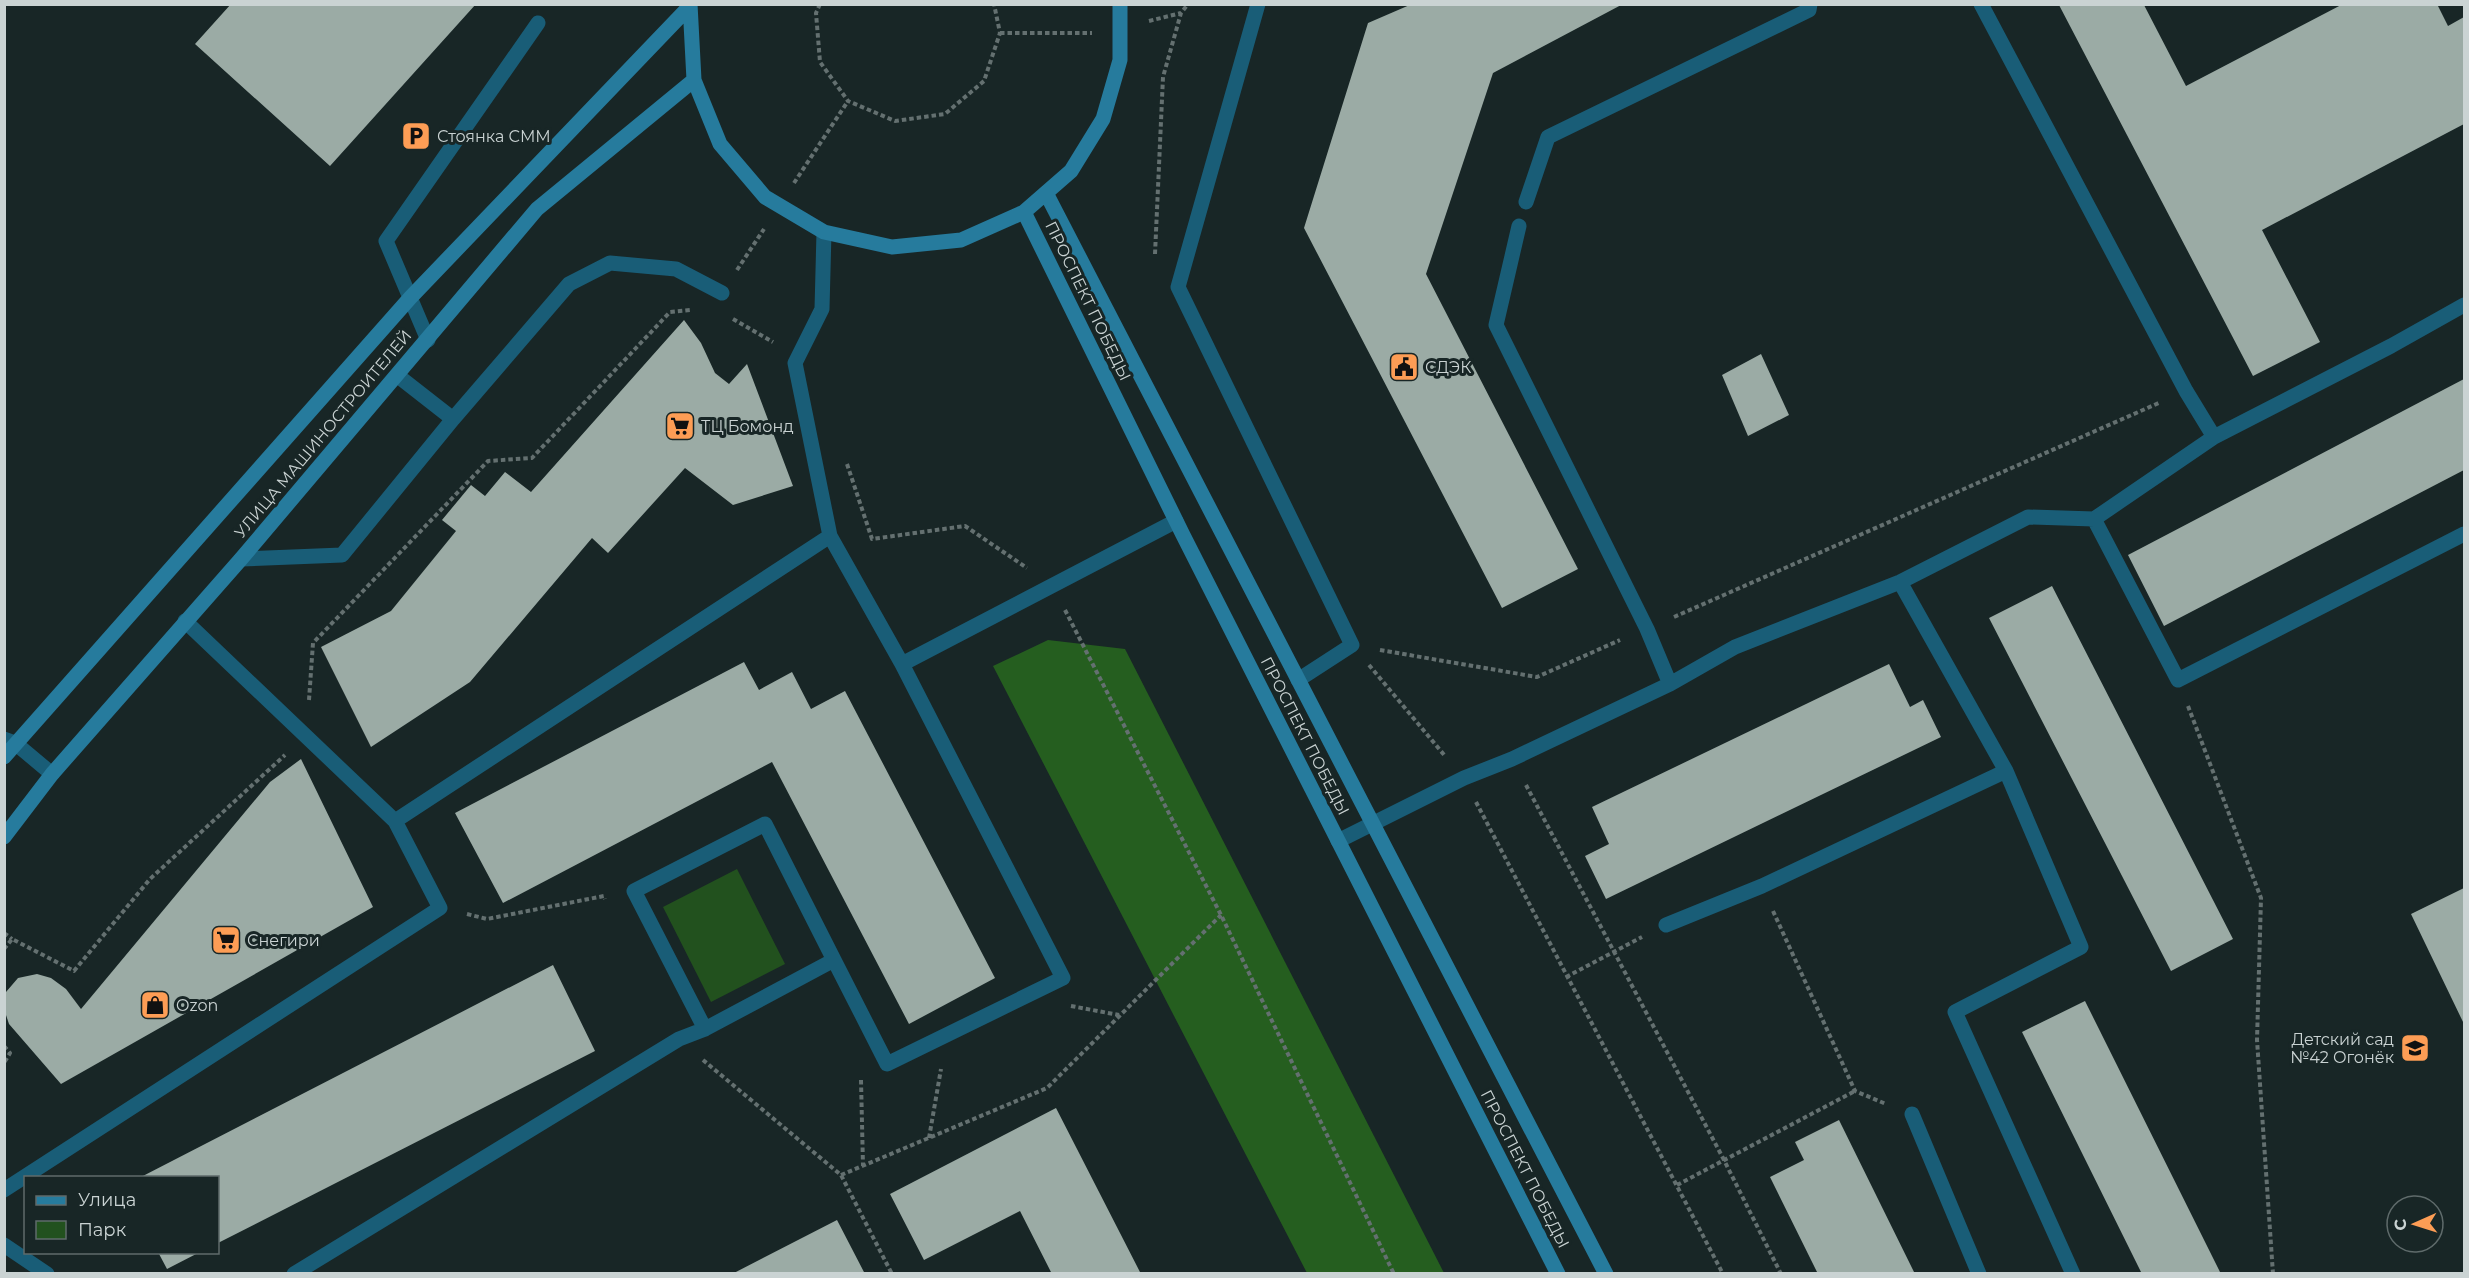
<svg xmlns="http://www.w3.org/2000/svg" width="2469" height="1278" font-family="Montserrat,sans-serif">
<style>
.green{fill:#22511e}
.forest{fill:#255e1f}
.building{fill:#9baba5}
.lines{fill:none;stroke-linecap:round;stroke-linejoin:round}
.path{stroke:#647070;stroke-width:4;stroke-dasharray:4.5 3;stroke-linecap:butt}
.lane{stroke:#195d77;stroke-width:15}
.secondary{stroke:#267b9d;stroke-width:15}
.labels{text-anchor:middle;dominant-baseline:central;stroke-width:6;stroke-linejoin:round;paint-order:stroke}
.poi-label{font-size:16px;fill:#cad3d3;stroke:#182626;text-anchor:start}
.street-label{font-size:16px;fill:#cad3d3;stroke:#182626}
</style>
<rect width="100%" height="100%" fill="#182626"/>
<path class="green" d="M737,869L785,964L711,1002L663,907Z"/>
<path class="forest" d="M1048,640L1125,649L1444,1273H1307L993,666Z"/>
<path class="building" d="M231,4H476L330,166L195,44Z
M1412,4H1623L1493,73L1426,274L1578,569L1502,608L1304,228L1368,23Z
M2343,4H2437L2448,26L2464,17V124L2262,230L2320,342L2253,376L2059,5H2144L2186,86Z
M684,320L701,343L715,373L729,384L747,364L793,486L733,505L685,468L608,553L592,538L470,682L371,747L321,647L391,611L456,531L442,520L471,485L485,496L505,472L531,492Z
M1761,354L1789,415L1748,436L1722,375Z
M2464,379V470L2164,626L2128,555Z
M2052,586L2233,939L2171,971L1989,618Z
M744,662L759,690L792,672L811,709L845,691L995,978L909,1024L772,762L503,903L455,813Z
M1889,664L1910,707L1923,700L1941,737L1606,899L1585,856L1609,844L1592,807Z
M301,759L373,907L61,1084L9,1024L4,1009L6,992L18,978L37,974L51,978L66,989L81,1009L270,782Z
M2464,888V1024L2411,914Z
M553,965L595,1051L218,1243V1178H139Z
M2085,1001L2221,1274H2142L2022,1032Z
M1056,1108L1141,1274H1052L1020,1211L924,1260L890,1194Z
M1839,1120L1915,1274H1818L1770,1177L1804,1160L1795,1142Z
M837,1220L865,1274H732Z
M158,1252H200L167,1269Z"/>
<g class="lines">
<path class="path" d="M820,4L816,13L820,62L848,101L895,121L945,114L984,81L1000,33L994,4
M1149,21L1181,13
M1000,33H1092
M794,183L848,101
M1155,254L1163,77L1181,13L1188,4
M737,270L764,229
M733,319L773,342
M847,464L872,539L965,526L1027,568
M1065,610L1221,915L1394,1274
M1674,617L2161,402
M1380,650L1537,677L1620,640
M1369,665L1445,756
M309,700L313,643L488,461L532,458L670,312L690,310
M2188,706L2261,898L2257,1040L2273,1274
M1526,785L1724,1160L1781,1274
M1476,802L1723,1274
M1773,911L1855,1091L1886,1104
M467,914L487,919L604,896L605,899
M4,933L12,939
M4,949L12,939L74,971L150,879L285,755
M1566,977L1642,937
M1071,1006L1119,1015
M4,1046L10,1053L4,1063
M703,1060L841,1175L892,1274
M861,1080L863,1166
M929,1138L941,1069
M841,1175L1047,1088L1221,915
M1677,1185L1855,1091"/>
<path class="lane" d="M1258,4L1178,287L1352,645L1298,680
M1981,4L2186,391L2214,437
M1526,202L1548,137L1809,10L1810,4
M1519,226L1496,325L1647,629L1670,684
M824,232L822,309L795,363L830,536
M428,340L386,241L538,23
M398,376L453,419
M2094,519L2178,680L2464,534
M241,559L342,555L453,419L569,284L610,263L676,269L722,293
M1900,582L2006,771L2081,947L1955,1012L2073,1274
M185,621L395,821
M902,664L1176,521
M4,739L15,743L52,774
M1338,841L1464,778L1512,759L1670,684L1735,647L1900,582L2028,517L2094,519L2214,437L2391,346L2464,305
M1666,925L1762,886L2006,771
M705,1029L634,891L765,824L834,960
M1912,1114L1979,1274
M4,1190L440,908L395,821L830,536L902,664L1063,978L887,1064L834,960L705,1029L679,1039L294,1274
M4,1245L47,1274"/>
<path class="secondary" d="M690,4L694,80L720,144L765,197L824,232L892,247L961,240L1024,212L1071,171L1103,119L1120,60V4
M1046,193L1606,1274
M1024,212L1183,535L1558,1274
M4,757L410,298L690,6
M4,837L52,774L241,559L537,209L694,80"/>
</g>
<defs>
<g id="parking-square" transform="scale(1.5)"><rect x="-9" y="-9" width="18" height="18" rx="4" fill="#fd9d55" stroke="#182626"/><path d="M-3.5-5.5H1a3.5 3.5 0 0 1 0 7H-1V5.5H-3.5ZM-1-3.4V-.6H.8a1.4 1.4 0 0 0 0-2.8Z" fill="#111"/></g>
<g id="civic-square" transform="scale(1.5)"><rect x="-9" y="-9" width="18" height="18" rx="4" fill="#fd9d55" stroke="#182626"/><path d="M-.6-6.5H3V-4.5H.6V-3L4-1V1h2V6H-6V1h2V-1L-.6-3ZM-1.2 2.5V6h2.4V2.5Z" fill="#111"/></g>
<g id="supermarket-square" transform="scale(1.5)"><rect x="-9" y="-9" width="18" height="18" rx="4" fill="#fd9d55" stroke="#182626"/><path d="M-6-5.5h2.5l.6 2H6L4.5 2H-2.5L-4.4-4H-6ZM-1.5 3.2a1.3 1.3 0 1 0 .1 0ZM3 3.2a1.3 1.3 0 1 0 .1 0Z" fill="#111"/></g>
<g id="shop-square" transform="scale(1.5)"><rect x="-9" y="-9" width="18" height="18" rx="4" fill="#fd9d55" stroke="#182626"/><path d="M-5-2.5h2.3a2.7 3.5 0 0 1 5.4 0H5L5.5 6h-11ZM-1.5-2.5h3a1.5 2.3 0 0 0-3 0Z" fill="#111"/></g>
<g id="school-square" transform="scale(1.5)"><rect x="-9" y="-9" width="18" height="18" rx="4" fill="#fd9d55" stroke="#182626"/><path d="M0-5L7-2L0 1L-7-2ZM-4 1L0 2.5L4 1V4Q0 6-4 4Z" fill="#111"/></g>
</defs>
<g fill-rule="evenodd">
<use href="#parking-square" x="416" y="136"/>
<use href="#civic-square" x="1404" y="367"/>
<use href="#supermarket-square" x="680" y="426"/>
<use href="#supermarket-square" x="226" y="940"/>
<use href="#shop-square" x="155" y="1005"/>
<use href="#school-square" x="2415" y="1048"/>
</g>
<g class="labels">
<g class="poi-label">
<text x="437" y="136">Стоянка СММ</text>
<text x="1425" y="367">СДЭК</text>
<text x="701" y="426">ТЦ Бомонд</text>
<text x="247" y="940">Снегири</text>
<text x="176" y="1005">Ozon</text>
<text x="2394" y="1039" text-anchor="end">Детский сад<tspan x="2394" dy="18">№42 Огонёк</tspan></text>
</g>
<g class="street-label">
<text transform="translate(1088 301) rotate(64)">ПРОСПЕКТ ПОБЕДЫ</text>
<text transform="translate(323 434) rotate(-50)">УЛИЦА МАШИНОСТРОИТЕЛЕЙ</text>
<text transform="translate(1305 736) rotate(63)">ПРОСПЕКТ ПОБЕДЫ</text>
<text transform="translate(1525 1169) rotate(63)">ПРОСПЕКТ ПОБЕДЫ</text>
</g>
</g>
<rect width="2469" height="1278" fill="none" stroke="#cad3d3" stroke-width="12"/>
<rect x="24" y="1176" width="195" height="78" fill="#182626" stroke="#5f6b6b" stroke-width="1.5"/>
<rect x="36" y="1196" width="30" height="9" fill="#267b9d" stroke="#5f6b6b" stroke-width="1.5"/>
<text x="78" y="1206" font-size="18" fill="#cad3d3">Улица</text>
<rect x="36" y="1221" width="30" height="18" fill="#22511e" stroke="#5f6b6b" stroke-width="1.5"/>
<text x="78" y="1236" font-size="18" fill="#cad3d3">Парк</text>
<g transform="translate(2415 1224) rotate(267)"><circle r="28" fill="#182626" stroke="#5f6b6b" stroke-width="1.5"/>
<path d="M0-4.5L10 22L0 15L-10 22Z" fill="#fd9d55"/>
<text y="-9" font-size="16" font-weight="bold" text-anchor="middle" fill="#cad3d3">С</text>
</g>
</svg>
